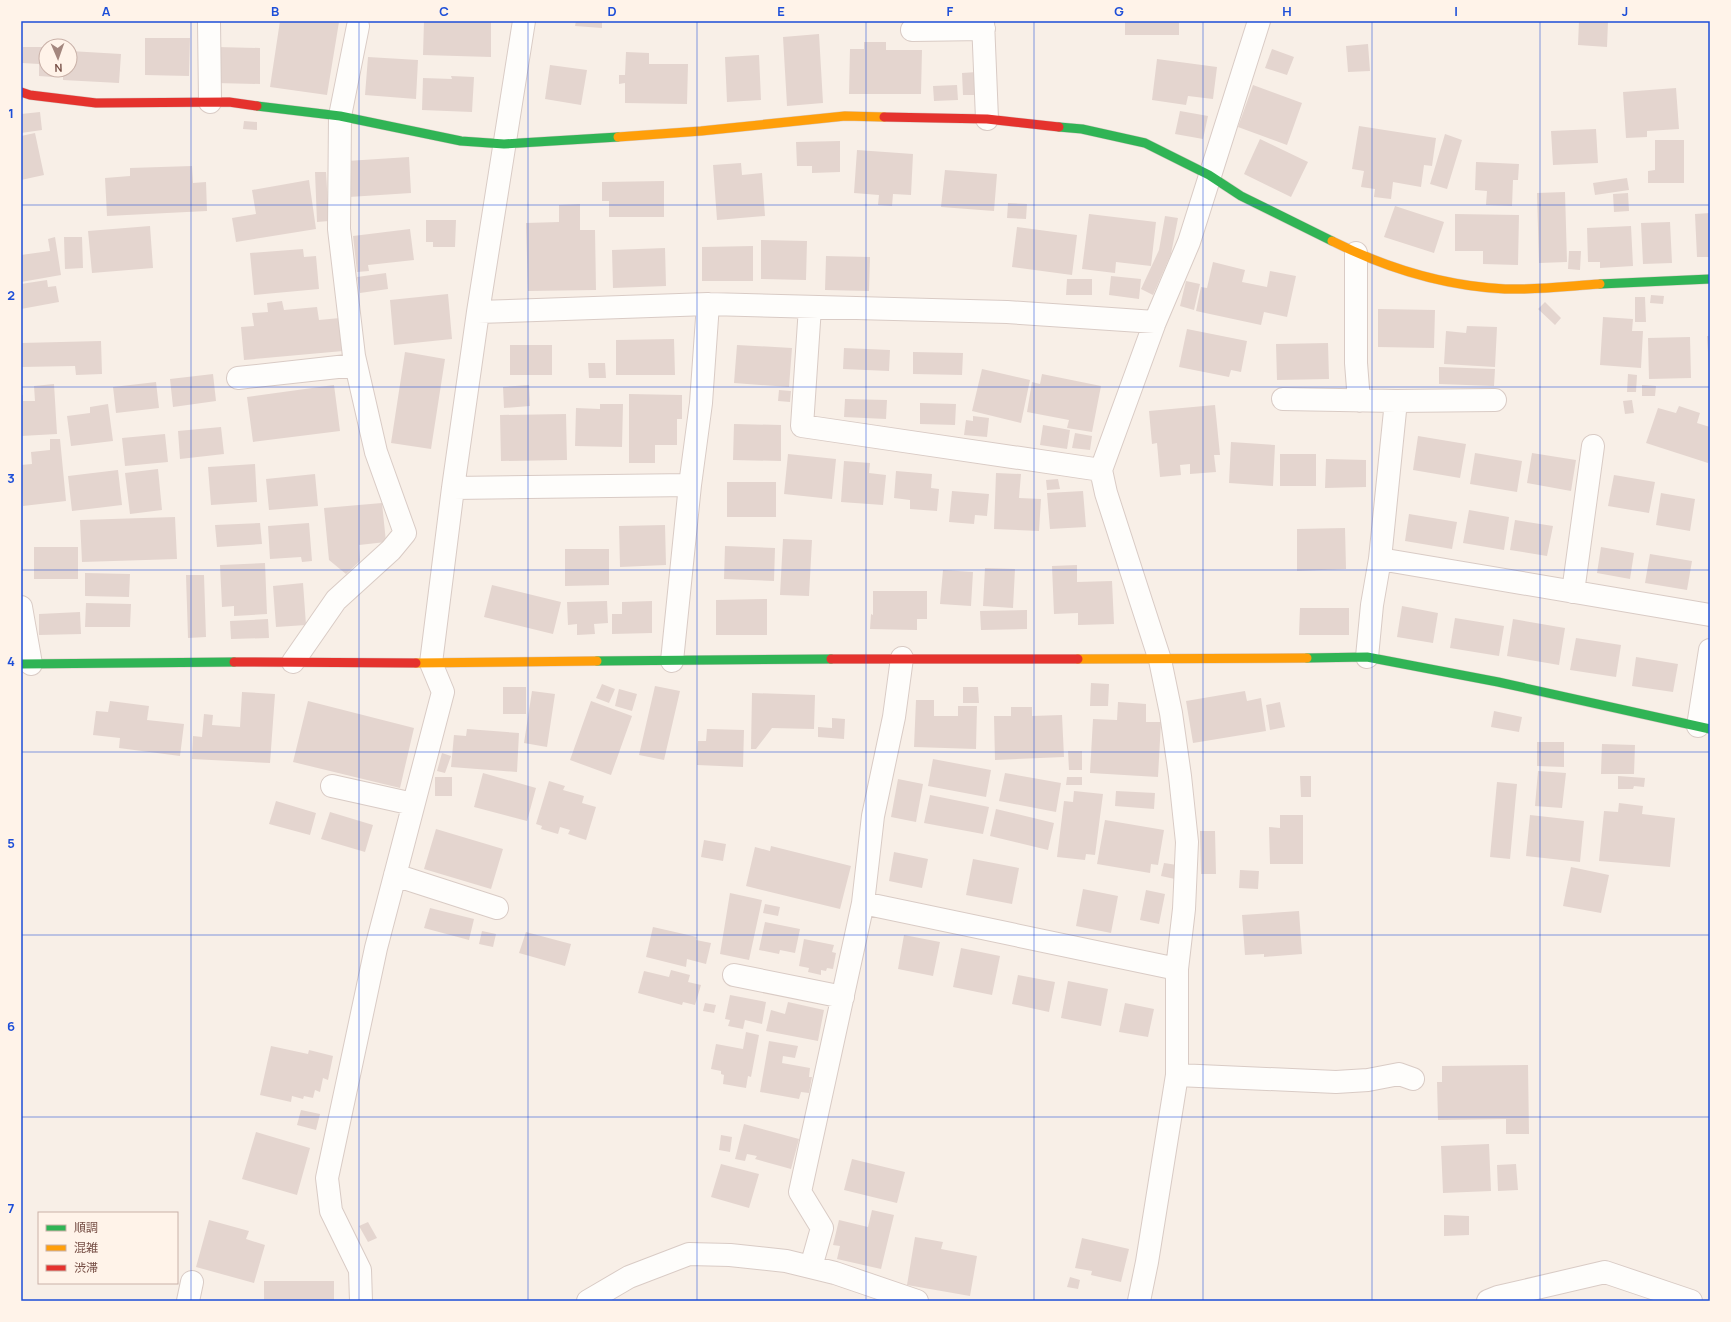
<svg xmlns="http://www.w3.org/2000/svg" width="1731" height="1322" font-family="Manrope,'Noto Sans JP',sans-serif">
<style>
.building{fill:#e4d5cf}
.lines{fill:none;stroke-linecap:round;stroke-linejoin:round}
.street-casing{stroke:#d9cbc5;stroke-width:24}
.fast-casing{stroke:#d8cac4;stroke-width:10}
.slow-casing{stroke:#d8cac4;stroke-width:10}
.jam-casing{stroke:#d8cac4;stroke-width:10}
.street{stroke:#fefdfb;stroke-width:22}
.fast{stroke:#30b455;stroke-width:9}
.slow{stroke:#ff9f0a;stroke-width:9}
.jam{stroke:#e5322d;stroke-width:9}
.grid{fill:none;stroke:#1d4ed8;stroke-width:1;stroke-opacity:0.55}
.neatline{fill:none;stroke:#1d4ed8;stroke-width:1.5}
.grid-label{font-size:13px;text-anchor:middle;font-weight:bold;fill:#1d4ed8}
</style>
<rect width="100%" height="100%" fill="#f8efe7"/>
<path class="building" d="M280,21L339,22L327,95L270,87Z
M424,21H491V57L423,55Z
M576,21H602V28L575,26Z
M1125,21H1179V35H1125Z
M1579,21H1608L1607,47L1578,45Z
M819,34L823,103L787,106L783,37Z
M145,38H190L189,76L145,75Z
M864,42H886V50H922L921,94H849L850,49H864Z
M1368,44L1370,71L1348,72L1346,46Z
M23,47H46V70H54L53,77L39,76V64L22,63Z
M217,47L260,48V84L216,83Z
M1272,49L1294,57L1287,75L1265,68Z
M70,51L121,54L119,83L63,80V70H70Z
M626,52L649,53V64H688L687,104L625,103V83L619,84V75H625Z
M759,55L761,100L727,102L725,57Z
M368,57L418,60L416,99L365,95Z
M1157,59L1217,67L1213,99L1188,96L1186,105L1152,100Z
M550,65L587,70L581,105L545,99Z
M977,72L978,95H963L962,73Z
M451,76L474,77L472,112L422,110L423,78L452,79Z
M957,85L958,100L934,101L933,86Z
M1253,85L1302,103L1287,145L1238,127Z
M1676,88L1679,129L1647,131V137L1626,138L1623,92Z
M1180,111L1208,116L1203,139L1175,134Z
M40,112L42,130L21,133V114Z
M244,121L257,122V130L243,129Z
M1359,126L1436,138L1432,166L1424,165L1421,187L1393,182L1391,199L1374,197L1375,189L1361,187L1364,171L1352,169Z
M1596,129L1598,163L1553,165L1551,131Z
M35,133L44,175L21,180V136Z
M1445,134L1462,140L1447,189L1430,184Z
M1260,139L1308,162L1291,197L1244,174Z
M1655,140H1684V183H1648V171L1655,170Z
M840,141V172L812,173V166H797L796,142Z
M857,150L913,154L911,195L893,194L892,206L878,205L879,195L854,193Z
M409,157L411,193L349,197L347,161Z
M1476,162L1519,164L1518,180H1513L1512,206L1486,205L1487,191L1475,190Z
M741,163L742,175L762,173L765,216L717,220L713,165Z
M192,166L193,183L206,182L207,211L107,216L105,178L130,176V168Z
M945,170L997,174L994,211L941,207Z
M315,172H326L329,221L317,222Z
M1627,178L1629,190L1595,195L1593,183Z
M309,180L316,229L236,242L232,218L256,214L252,190Z
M664,181V217H609V201H602V182Z
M1565,192L1567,262L1539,263L1537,193Z
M1628,193L1629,211L1614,212L1613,194Z
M1008,203L1027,204L1026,219L1007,218Z
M580,204V230H595L596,290L528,291L526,223L559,222V205Z
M1395,206L1444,222L1434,253L1384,237Z
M1710,213V257H1697L1695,214Z
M1089,214L1156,222L1151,266L1116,262L1115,273L1082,269Z
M1455,214L1519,215L1518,265L1483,264V251H1455Z
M1165,216L1178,218L1171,254L1153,295L1141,289L1159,250Z
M426,220H456L455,247H433V242H426Z
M1670,222L1672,263L1643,264L1641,223Z
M150,226L153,268L92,273L88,231Z
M1631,226L1633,266L1600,268V262H1588L1587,228Z
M1017,227L1077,235L1072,275L1012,267Z
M410,229L414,260L368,265L369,271L357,272L353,236Z
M55,237L61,275L21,282V255L50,251L48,239Z
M64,237H82L83,268L65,269Z
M761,240L807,241L806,280L761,279Z
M753,246V281H702V247Z
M665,248L666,286L613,288L612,250Z
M303,249L304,257L316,256L319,289L254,295L250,253Z
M1569,251H1581L1580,270L1568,269Z
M826,256L870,257L869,291L825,290Z
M1213,262L1245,270L1242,282L1267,287L1270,271L1296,276L1287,317L1264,312L1261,325L1196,311L1201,287L1207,288Z
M386,273L388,289L360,293L357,277Z
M1111,276L1141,279L1139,299L1109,295Z
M1067,279H1092V295H1066Z
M47,280L48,287L56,286L59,302L21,309V284Z
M1186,281L1200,284L1194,310L1180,306Z
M448,294L452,339L394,345L390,300Z
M1651,295L1664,296L1663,304L1650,303Z
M1635,297H1645L1646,322H1635Z
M282,301L284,310L317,307L319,320L340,318L343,351L244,360L241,327L254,326L252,313L268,312L267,303Z
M1545,302L1561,318L1555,325L1538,309Z
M1378,309L1435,310L1434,348L1378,347Z
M1603,317L1633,319L1632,331H1643L1641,368L1600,365Z
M1467,326L1497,327L1495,367L1444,364L1446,331L1466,333Z
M1187,329L1247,341L1241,372L1231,370L1229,377L1179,367Z
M1707,336H1710V369H1709Z
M1690,337L1691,378L1649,379L1648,338Z
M674,339L675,375H616V340Z
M101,341L102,374L76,375L75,366L21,367V343Z
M1328,343L1329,379L1277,380L1276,344Z
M510,345H552V375H510Z
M737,345L792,348L789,387L734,383Z
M844,348L890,350L889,371L843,369Z
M405,352L445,359L431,449L391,443Z
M913,352L963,353L962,375L913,374Z
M588,363H605L606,378H589Z
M1439,367L1495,369L1494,386L1439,384Z
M982,369L1030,380L1021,423L972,411Z
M213,374L216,401L173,407L170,379Z
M1042,374L1101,386L1092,432L1067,428L1069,420L1027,412L1032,382L1040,384Z
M1628,374L1637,375L1636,392H1627Z
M156,382L159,408L116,413L113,387Z
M54,384L57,434L21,436V395H23V401H35L34,386Z
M334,385L340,431L253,442L247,397Z
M529,385L530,406L504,408L503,387Z
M1642,385L1656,386L1655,396H1642Z
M779,390L791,391L790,402L778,401Z
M629,394L682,395V419H677V445H655V463H629Z
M845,399L887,400L886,419L844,417Z
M1632,400L1634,413L1625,414L1623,401Z
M920,403L956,404L955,425L920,424Z
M108,404L113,441L71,446L67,416L90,413V407Z
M600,404H623L622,447L575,446L576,408L600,409Z
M1215,405L1220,455H1214L1216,472L1190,474V464L1180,465L1181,475L1160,477L1157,443L1152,444L1149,411Z
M1679,406L1700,413L1697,423L1710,427V455L1708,463L1646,443L1658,408L1676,413Z
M566,414L567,460L501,461L500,415Z
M973,416L989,418L987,437L964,435L966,420L973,421Z
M734,424L781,425V461L733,460Z
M1043,425L1070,430L1067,449L1040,445Z
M221,427L224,454L180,459L178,431Z
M1075,433L1092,436L1090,450L1072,448Z
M165,434L168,462L125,466L122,438Z
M1418,436L1466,444L1460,478L1413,470Z
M50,439H60L66,501L23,506L21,465L32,464L31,452L50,450Z
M1231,442L1275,445L1273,486L1229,483Z
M1475,453L1522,461L1517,492L1470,484Z
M1532,453L1576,460L1571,491L1527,483Z
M788,454L836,459L832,499L784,494Z
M1280,454H1316V486H1280Z
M1326,459L1366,460V487L1325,488Z
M844,461L870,463L869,473L886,475L883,505L841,502Z
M255,464L257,502L211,505L208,467Z
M158,469L162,510L130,514L125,473Z
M118,470L122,505L72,511L68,476Z
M896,471L932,474L931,488L939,489L937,511L910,509V500L894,498Z
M996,473L1021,474L1019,498L1041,499L1039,531L994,529Z
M315,474L318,506L269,510L266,479Z
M1614,475L1655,482L1649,513L1608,506Z
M1058,479L1060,489L1047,490L1046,480Z
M727,482H776V517H727Z
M952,491L989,494L987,516L975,515L974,524L949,522Z
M1083,491L1086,527L1050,529L1047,493Z
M1661,493L1695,499L1690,531L1656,525Z
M382,503L386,542L359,545L360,561L346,574L329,560L324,508Z
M1469,510L1509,517L1504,550L1463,543Z
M1409,514L1457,522L1452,549L1405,541Z
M175,517L177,559L82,562L80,520Z
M1515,520L1553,526L1547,556L1510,550Z
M260,523L262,544L217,547L215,525Z
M309,523L312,561L302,562L301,557L270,559L268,526Z
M665,525L666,565L620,567L619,526Z
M1345,528L1346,569L1297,571V529Z
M783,539L812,540L809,596L780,595Z
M725,546L775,548L774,581L724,579Z
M34,547H78V579H34Z
M1601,547L1634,553L1630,579L1597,573Z
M565,549H609V585L565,586Z
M1650,554L1692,561L1687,590L1645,583Z
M265,563L267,614L234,616V606L222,607L220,565Z
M1077,565V582L1112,581L1114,624L1078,625V613L1054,614L1052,566Z
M985,568L1015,569L1013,608L983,606Z
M943,570L973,572L971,606L940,604Z
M85,573L130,574L129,597L85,596Z
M186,575H204L206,637L188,638Z
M303,583L306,625L276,627L273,586Z
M492,585L561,602L553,634L484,617Z
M873,591H927V619H917V630L870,629L871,614L873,615Z
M767,599V635H716V600Z
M607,601L608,623L594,624L595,634L577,635V624L568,625L567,602Z
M652,601V633L612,634V614H622V602Z
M86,603L131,604L130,627H85Z
M1402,606L1438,613L1433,643L1397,637Z
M1300,608H1349V635H1299Z
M1027,610V629L981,630L980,611Z
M80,612L81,634L39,635V614Z
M1455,618L1504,626L1499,656L1450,648Z
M268,619L269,638L231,639L230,621Z
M1513,619L1565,628L1559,665L1507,656Z
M1576,638L1621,645L1616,677L1570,670Z
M1636,657L1678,664L1673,692L1632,686Z
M1091,683L1109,684L1108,706H1090Z
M602,684L615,689L609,703L596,698Z
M655,686L680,691L664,760L639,755Z
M503,687H526V714H503Z
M963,687H978L979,703H963Z
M619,689L637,694L632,711L615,706Z
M532,691L555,694L547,747L524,743Z
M1245,691L1247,701L1261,698L1266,731L1193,743L1186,701Z
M242,692L275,694L270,763L192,759L193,736L202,737L204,714L213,715L212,725L240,727Z
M752,693L815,695L814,729L772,728L756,749H751Z
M916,700H934V716H958V706H977L976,749L914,747Z
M110,701L149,706L147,720L184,724L180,756L119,748L120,738L93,735L96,711L108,712Z
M308,701L414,728L400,788L293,762Z
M591,701L632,716L611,775L570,760Z
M1118,702L1146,704V722H1161L1158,777L1090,773L1093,719L1117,720Z
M1280,702L1285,727L1270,730L1266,705Z
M1011,707H1032V716L1062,715L1064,757L995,760L994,716H1011Z
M1494,711L1522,717L1519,732L1491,727Z
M832,718L845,719L844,739L818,737V727L832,728Z
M467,729L519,733L517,772L451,767L454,735L466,736Z
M707,729L744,730L743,767L697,765L698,741H706Z
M1537,742H1564V767L1537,766Z
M1602,744L1635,745L1634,774H1601Z
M1068,751H1082V770H1069Z
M442,753L451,756L445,773L437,771Z
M933,759L991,770L986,797L928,786Z
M1538,771L1566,773L1562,808L1535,806Z
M483,773L536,788L527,821L474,807Z
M1005,773L1061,783L1056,812L999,801Z
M1300,776H1311V797H1301Z
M1618,776L1645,778L1644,787L1634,786L1633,789H1618Z
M435,777H452V796H435Z
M1067,777H1082V785H1066Z
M898,779L923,784L916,822L891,817Z
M549,781L565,786L563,790L584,796L582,803L596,807L586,840L568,834L570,830L560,827L558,834L541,829L542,826L536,824Z
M1497,782L1517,784L1510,859L1490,857Z
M1074,791L1103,794L1095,855L1086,854L1085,860L1057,857L1064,801L1073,802Z
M1116,791L1155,793L1154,809L1115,806Z
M930,795L989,807L983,834L924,823Z
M276,801L316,813L310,835L269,824Z
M1619,803L1643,806L1642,814L1675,818L1670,867L1599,861L1604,811L1618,812Z
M996,809L1054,823L1048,850L990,836Z
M330,812L373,825L365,852L321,839Z
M1280,815H1303V864H1270L1269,827L1280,828Z
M1530,815L1584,821L1580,862L1526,856Z
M1105,820L1164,830L1158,865L1151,864L1150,873L1097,864Z
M436,829L503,849L491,889L424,869Z
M1200,831H1215L1216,874H1201Z
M704,840L726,844L723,861L701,857Z
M771,846L851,866L840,909L746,886L755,847L770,851Z
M894,852L928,859L922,888L889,881Z
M973,859L1019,868L1012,904L966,895Z
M1164,863L1177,865L1175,879L1161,876Z
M1571,867L1609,875L1601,913L1563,906Z
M1240,870L1259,871L1258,889L1239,888Z
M1083,889L1118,896L1111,933L1076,926Z
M1146,890L1165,894L1159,924L1140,920Z
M730,893L762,900L749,960L720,954Z
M765,904L780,907L778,916L763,913Z
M430,908L474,919L469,940L424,928Z
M1299,911L1302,954L1264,957V954L1245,955L1242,915Z
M765,922L800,929L795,953L780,950L779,954L759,950Z
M653,927L697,937L696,940L711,943L706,964L687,959L686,967L646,957Z
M482,931L496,934L493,947L479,944Z
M526,932L571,944L565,966L519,953Z
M904,935L940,942L933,976L898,969Z
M804,939L834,945L832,952L836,953L833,969L827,968L826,971L821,970V975L808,972L809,968L799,966Z
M961,948L1000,956L992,995L953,987Z
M671,970L690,975L688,982L701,985L695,1005L683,1002L682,1005L638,993L644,971L669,977Z
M1018,975L1055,982L1049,1012L1012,1004Z
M1068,981L1108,989L1101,1026L1061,1018Z
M730,995L766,1002L762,1024L745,1020L743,1029L728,1026L730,1020L725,1019Z
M788,1002L824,1010L818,1041L766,1031L771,1010L785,1014Z
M705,1003L716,1005L714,1013L703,1011Z
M1125,1003L1154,1009L1148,1037L1119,1032Z
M746,1032L759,1035L751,1077L748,1076L746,1088L723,1084L724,1075L721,1074V1071L711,1069L716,1044L743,1049Z
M769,1041L798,1046L795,1058L783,1056L782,1063L810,1068L809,1077H812L809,1093L801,1092L799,1099L760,1092Z
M271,1046L308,1054L309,1050L333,1056L328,1080L323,1078L320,1092L315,1090L313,1098L304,1096L303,1099L292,1096L291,1102L260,1095Z
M1528,1065L1529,1134H1506V1119L1438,1120L1437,1082H1442V1066Z
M301,1110L320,1114L316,1130L297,1125Z
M744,1124L799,1139L791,1169L755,1159L757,1156L747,1154L745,1161L735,1159Z
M256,1132L310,1148L297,1195L242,1179Z
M721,1135L732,1137L730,1152L719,1150Z
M1489,1144L1491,1191L1443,1193L1441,1146Z
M852,1159L905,1172L897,1203L844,1190Z
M721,1164L759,1174L749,1208L711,1197Z
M1516,1164L1518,1190L1498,1191L1497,1165Z
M872,1210L894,1215L881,1269L837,1259L840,1246L833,1245L839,1220L868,1227Z
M1444,1215L1469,1216V1235L1444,1236Z
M209,1220L249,1231L246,1239L265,1245L254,1283L196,1267Z
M368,1222L377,1238L368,1242L359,1226Z
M915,1237L943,1242L941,1249L977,1256L970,1296L907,1285Z
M1082,1238L1129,1249L1121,1282L1091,1275L1092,1271L1075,1268Z
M1070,1277L1080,1280L1078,1289L1067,1287Z
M264,1281H334V1301H264Z"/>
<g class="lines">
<g class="street-casing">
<path id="street" d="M209,21L210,102
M983,21L987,119
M912,30L984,29
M1356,253V363L1359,401
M810,307L802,426L1101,470
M478,312L708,304L1007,312L1155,322
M238,378L356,365
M1283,399L1396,401L1495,400
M453,488L690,485
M1380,559L1710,615
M1573,592L1593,446
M21,607L31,664
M1367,657L1372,605L1380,559L1396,401
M672,661L690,485L701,403L708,304
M293,662L336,600L391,550L405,533L376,452L354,356L339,229L340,116L358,26
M1698,726L1710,650
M332,786L413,804
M395,875L497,908
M863,903L1177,969
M734,975L843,997
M1177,1075L1336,1082L1368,1080L1399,1074L1413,1079
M811,1267L822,1228L800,1192L863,903L873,816L894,717L902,658
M188,1301L192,1282
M361,1301L360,1270L331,1211L327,1178L376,948L443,692L431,663L453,488L478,312L524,21
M588,1301L629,1277L689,1254L730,1255L786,1261L835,1273L917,1301
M1139,1301L1147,1262L1177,1075V969L1184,909L1187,842L1180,776L1171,713L1160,660L1106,493L1101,470L1155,322L1189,242L1259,21
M1488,1301L1498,1297L1605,1272L1691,1301"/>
</g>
<g class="fast-casing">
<path id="fast" d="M257,106L340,116L461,141L504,144L618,137
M1059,127L1082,129L1145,143L1209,175L1241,196L1332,241
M1600,284L1710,279
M1307,658L1367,657L1498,682L1710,729
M597,661L831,659
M21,664L234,662"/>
</g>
<g class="slow-casing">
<path id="slow" d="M618,137L701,131L845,116L884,117
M1332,241C1386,268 1446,286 1505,289C1537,290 1569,286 1600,284
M1078,659L1307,658
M416,663L597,661"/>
</g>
<g class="jam-casing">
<path id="jam" d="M21,92L30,95L96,103L229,102L257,106
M884,117L987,119L1059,127
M831,659H1078
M234,662L416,663"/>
</g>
<use href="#street" class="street"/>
<use href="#fast" class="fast"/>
<use href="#slow" class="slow"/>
<use href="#jam" class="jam"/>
</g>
<path class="grid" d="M191,21V1301M359,21V1301M528,21V1301M697,21V1301M866,21V1301M1034,21V1301M1203,21V1301M1372,21V1301M1540,21V1301M21,205H1710M21,387H1710M21,570H1710M21,752H1710M21,935H1710M21,1117H1710"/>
<rect width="1731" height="1322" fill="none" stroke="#fff3e9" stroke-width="44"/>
<rect x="38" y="1212" width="140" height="72" fill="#fff3e9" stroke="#c9b1a8"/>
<rect x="46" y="1225" width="20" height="6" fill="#30b455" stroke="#c9b1a8"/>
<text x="74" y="1232" font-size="12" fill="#774f46">順調</text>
<rect x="46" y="1245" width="20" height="6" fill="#ff9f0a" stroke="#c9b1a8"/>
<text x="74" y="1252" font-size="12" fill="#774f46">混雑</text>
<rect x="46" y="1265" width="20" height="6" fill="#e5322d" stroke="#c9b1a8"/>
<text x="74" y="1272" font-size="12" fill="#774f46">渋滞</text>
<g transform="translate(58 58) rotate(178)"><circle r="19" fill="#fff3e9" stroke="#c9b1a8"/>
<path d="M0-3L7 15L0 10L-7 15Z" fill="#a4877e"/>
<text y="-6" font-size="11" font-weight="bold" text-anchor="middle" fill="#774f46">N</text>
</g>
<rect x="22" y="22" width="1687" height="1278" class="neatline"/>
<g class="grid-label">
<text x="106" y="16">A</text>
<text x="275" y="16">B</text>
<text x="444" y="16">C</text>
<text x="612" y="16">D</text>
<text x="781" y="16">E</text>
<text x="950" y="16">F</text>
<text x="1119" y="16">G</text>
<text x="1287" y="16">H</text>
<text x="1456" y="16">I</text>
<text x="1625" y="16">J</text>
<text x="11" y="118">1</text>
<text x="11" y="300">2</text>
<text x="11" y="483">3</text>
<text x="11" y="666">4</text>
<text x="11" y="848">5</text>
<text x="11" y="1031">6</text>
<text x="11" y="1213">7</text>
</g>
</svg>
